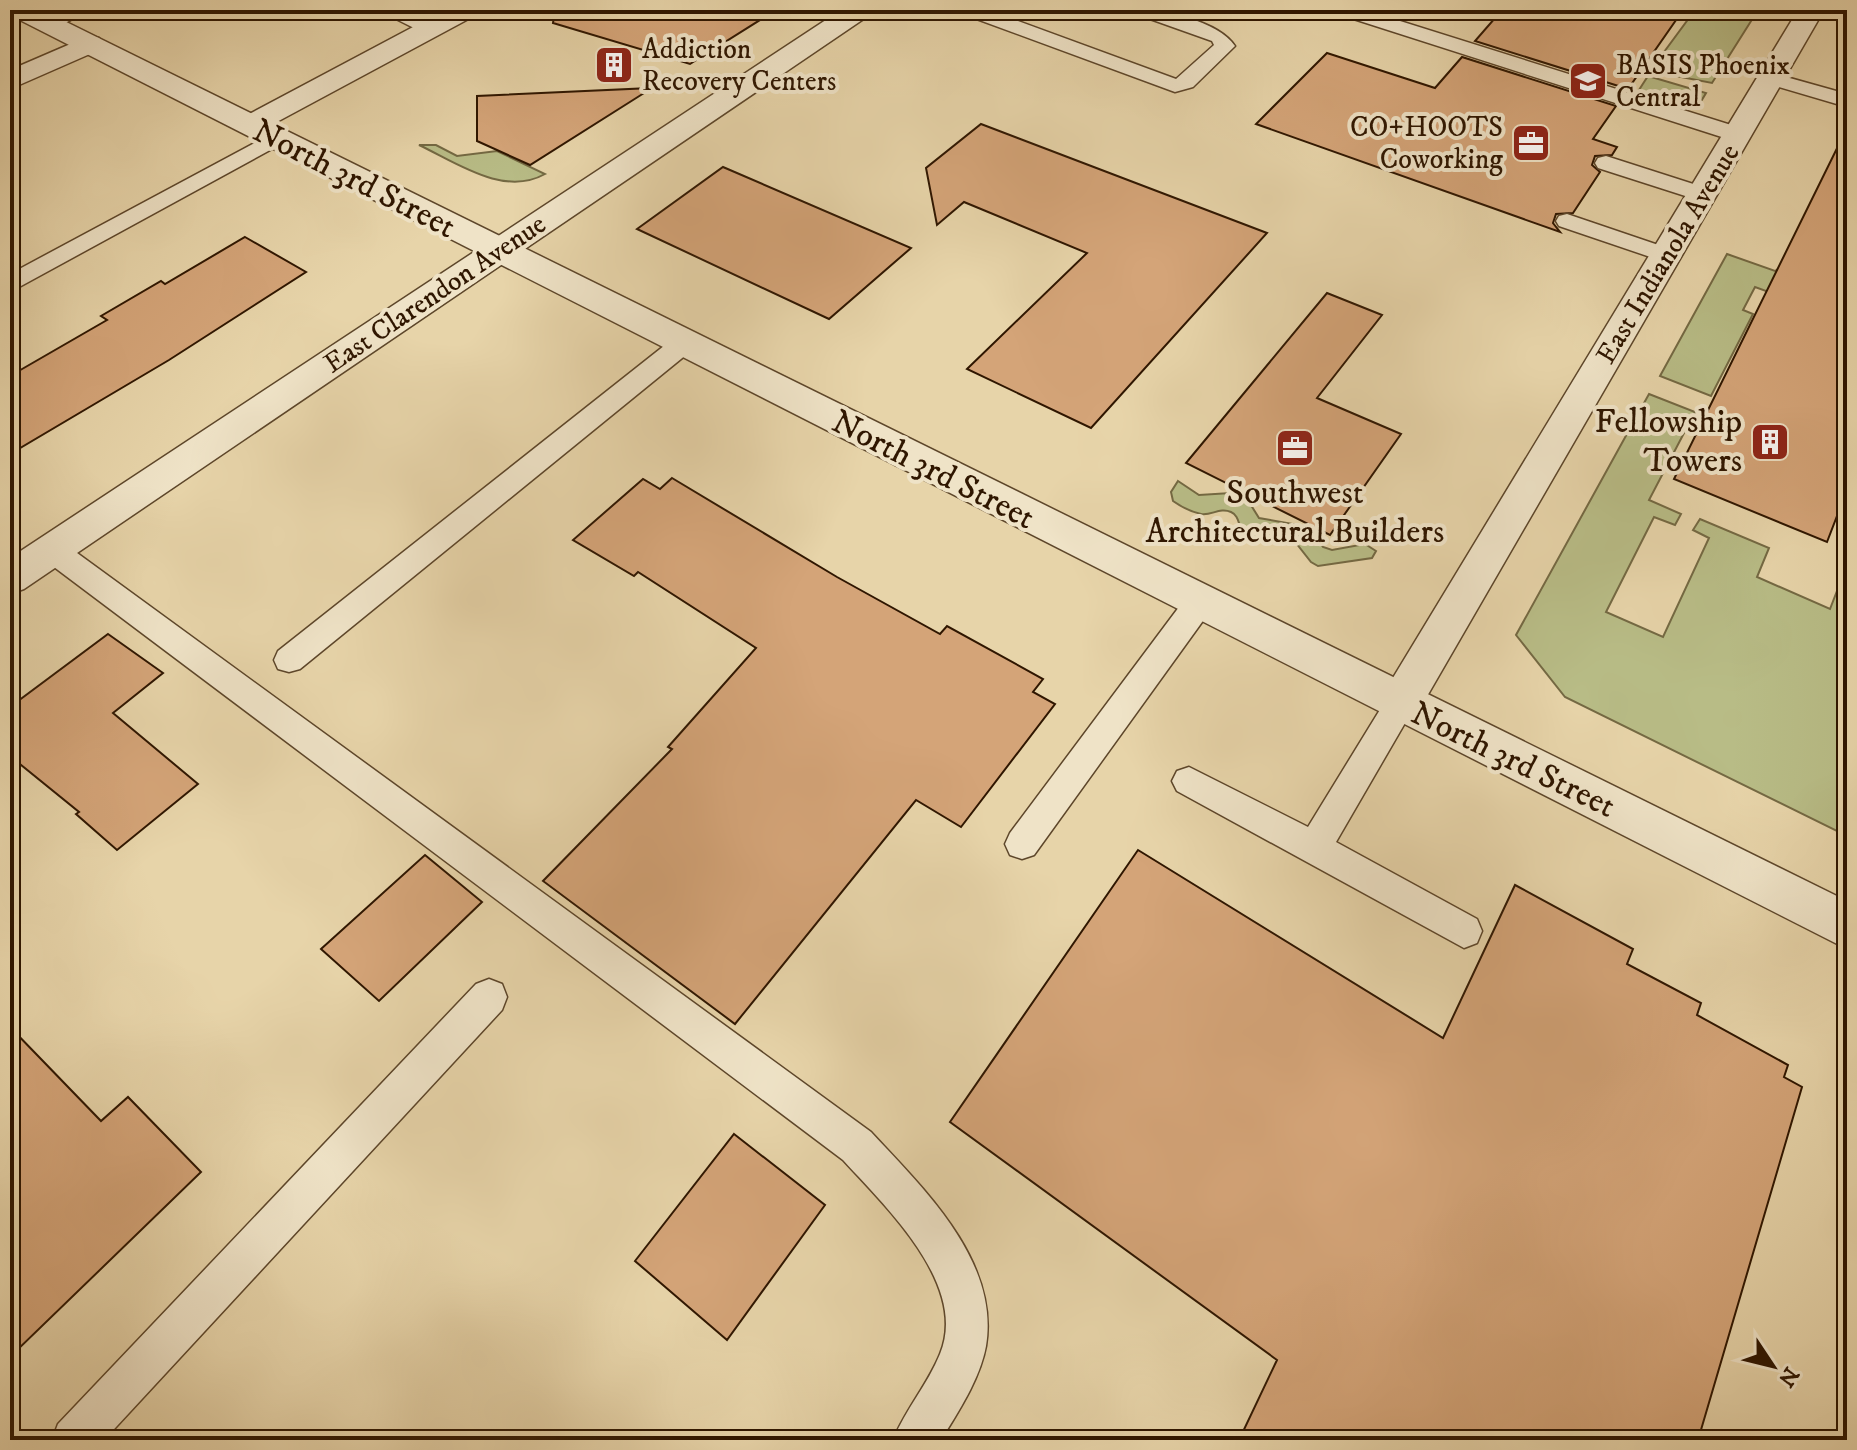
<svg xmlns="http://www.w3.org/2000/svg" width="1857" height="1450" font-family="'IM FELL DW Pica',serif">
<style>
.green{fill:#b8bc86;stroke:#746943;stroke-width:2}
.building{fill:#d4a478;stroke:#2f1600;stroke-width:2}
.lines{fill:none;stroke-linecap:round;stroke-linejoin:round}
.service-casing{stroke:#5d462a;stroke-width:3}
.minor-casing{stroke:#5d462a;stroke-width:3}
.tertiary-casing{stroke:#5d462a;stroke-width:3}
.service{fill:#efe3c7;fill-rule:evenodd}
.minor{fill:#efe3c7;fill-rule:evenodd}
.tertiary{fill:#efe3c7;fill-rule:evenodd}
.labels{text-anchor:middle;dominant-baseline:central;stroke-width:8;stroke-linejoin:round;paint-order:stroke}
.far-poi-label{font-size:28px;fill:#2f1600;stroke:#efe3c7;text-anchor:start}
.far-street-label{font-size:28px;fill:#2f1600;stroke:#efe3c7}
.street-label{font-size:34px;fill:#2f1600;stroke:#efe3c7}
.poi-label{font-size:34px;fill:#2f1600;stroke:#efe3c7;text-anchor:end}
</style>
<rect width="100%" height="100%" fill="#e7d4a9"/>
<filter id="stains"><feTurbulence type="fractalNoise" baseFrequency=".0025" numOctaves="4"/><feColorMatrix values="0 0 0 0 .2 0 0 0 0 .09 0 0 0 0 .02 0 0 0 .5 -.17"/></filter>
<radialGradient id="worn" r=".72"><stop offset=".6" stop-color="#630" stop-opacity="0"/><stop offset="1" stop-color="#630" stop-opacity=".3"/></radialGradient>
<path class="green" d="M1695,10H1758L1712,83L1650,71Z
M1648,76L1706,93L1697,108L1637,93Z
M419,145H436L457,156L497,151L545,174C504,197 457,163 419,145Z
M1727,254L1775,271L1778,269L1819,310L1755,287L1743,310L1753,314L1711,396L1660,376Z
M1649,394L1695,412L1649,500L1681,514L1675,525L1654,517L1606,612L1663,637L1709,538L1693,530L1700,519L1769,548L1757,577L1830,609L1847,565V836L1565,697L1516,635Z
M1178,481L1199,495L1231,493L1249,502L1259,518L1298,525L1314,532L1323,547L1332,550L1365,544L1376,551L1372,558L1318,566L1311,562L1292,538C1277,534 1257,545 1244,533C1238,527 1240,516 1231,512C1220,507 1211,516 1201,514C1192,512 1180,506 1173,501L1171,492Z"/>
<path class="building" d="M555,10H776L690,64L553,23Z
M1502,10H1683L1628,89L1475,41Z
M1327,53L1435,88L1462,57L1616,106L1593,139L1617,147L1612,155L1595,156L1592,165L1600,172L1573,213L1556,214L1553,223L1560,232L1256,124Z
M652,88L530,165L477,141V96Z
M981,124L1267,233L1091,428L967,369L1087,253L964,202L937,225L926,168Z
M1847,128V490L1827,542L1674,479Z
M723,167L911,248L829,319L637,229Z
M245,237L306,272L169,360L10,454V376L107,320L101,316L161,281L165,284Z
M1327,293L1382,315L1317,398L1401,434L1330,535L1186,463Z
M672,478L837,577L940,634L947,626L1043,679L1033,692L1055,704L961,827L916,800L735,1024L543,881L672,749L668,747L756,648L638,572L634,576L573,540L643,479L660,489Z
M108,634L163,673L113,713L198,784L117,850L76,814L79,812L10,756V707Z
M1138,850L1443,1038L1515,885L1633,949L1627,964L1701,1003L1697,1015L1788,1065L1784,1077L1802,1087L1698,1440H1239L1277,1360L950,1122Z
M425,855L482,902L379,1001L321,949Z
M10,1027L101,1121L128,1097L201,1172L10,1357Z
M734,1134L825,1205L727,1340L635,1261Z"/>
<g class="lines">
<g class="service-casing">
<path id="service" d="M63,10H89L56,28H42L39,24Z
M378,10H404L441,29L431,35L424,33Z
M960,10H988L1176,79L1214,45L1212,41L1136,14L1133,10C1164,10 1217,20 1235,46L1193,87L1175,92L963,14Z
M1335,10H1365L1747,130L1750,135L1739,141L1731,140L1338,14Z
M1772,73L1847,94V107L1765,83L1762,79Z
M275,132L286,138L283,143L10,292V274Z
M1606,156L1712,190L1715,195L1704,202L1598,168L1595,163L1598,158Z
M1567,214L1676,251L1680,256L1676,261L1668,263L1559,226L1556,221L1559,216Z
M683,336L692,338L696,344L692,350L300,669L289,672L278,669L274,660L278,651L674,338Z
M52,539L62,542L871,1132C923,1188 1000,1261 986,1346C980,1379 958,1412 941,1440H893C905,1410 928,1384 940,1354C969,1285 885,1206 843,1160L42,558L38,550L42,542Z
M1199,591L1210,595L1214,603L1210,611L1034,855L1022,859L1010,855L1005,844L1010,833L1188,595Z
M1400,691L1411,695L1416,704L1336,842L1477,919L1482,931L1477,943L1464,948L1177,791L1172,781L1177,771L1189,767L1308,827L1389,695Z
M489,979L502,984L507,997L502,1010L104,1440H52L58,1424L476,984Z"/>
</g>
<g class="minor-casing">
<path id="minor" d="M445,10H478L474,16L260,131L250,134L240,131L235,125L240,119Z
M841,10H872L868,16L24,589L10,594V558Z
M1798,10H1824L1415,717L1400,722L1385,717L1378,704L1385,691Z
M89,36L99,38L103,44L99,50L10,89V70Z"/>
</g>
<g class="tertiary-casing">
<path id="tertiary" d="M10,10H42L1847,901V949L12,16Z"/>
</g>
<use href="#service" class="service"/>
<use href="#minor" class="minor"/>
<use href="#tertiary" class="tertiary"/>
</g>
<defs>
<g id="building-square" transform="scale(2)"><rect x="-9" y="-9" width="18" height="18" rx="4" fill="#8f2418" stroke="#efe3c7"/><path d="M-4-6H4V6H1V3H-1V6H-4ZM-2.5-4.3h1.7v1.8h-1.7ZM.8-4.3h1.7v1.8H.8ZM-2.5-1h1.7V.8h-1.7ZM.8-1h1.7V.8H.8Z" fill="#fff"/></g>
<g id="school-square" transform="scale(2)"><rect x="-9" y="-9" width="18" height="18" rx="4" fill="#8f2418" stroke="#efe3c7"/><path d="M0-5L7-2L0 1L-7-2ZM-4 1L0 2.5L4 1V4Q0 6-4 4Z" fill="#fff"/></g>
<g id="office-square" transform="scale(2)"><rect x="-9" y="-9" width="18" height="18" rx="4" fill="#8f2418" stroke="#efe3c7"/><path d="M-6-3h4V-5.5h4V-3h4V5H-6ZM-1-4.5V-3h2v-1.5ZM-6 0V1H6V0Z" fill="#fff"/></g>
</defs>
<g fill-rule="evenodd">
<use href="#building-square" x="614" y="65"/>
<use href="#school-square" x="1588" y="81"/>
<use href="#office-square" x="1531" y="143"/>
<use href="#building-square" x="1770" y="442"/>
<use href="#office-square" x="1295" y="448"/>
</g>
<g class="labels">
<g class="far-poi-label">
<text x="642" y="49">Addiction<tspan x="642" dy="32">Recovery Centers</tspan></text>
<text x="1616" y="65">BASIS Phoenix<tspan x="1616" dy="32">Central</tspan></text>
<text x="1503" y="127" text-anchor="end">CO+HOOTS<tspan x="1503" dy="32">Coworking</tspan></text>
</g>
<g class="far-street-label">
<text transform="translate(1668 254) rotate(-59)">East Indianola Avenue</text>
<text transform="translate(435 294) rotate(-34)">East Clarendon Avenue</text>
</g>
<g class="street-label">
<text transform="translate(354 179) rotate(27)">North 3rd Street</text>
<text transform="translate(933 470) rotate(27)">North 3rd Street</text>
<text transform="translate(1513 760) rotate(26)">North 3rd Street</text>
</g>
<g class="poi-label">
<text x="1742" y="422">Fellowship<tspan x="1742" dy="39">Towers</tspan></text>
<text x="1295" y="493" text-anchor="middle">Southwest<tspan x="1295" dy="39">Architectural Builders</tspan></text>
</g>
</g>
<rect width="1857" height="1450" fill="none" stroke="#e7d4a9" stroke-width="40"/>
<rect x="12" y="12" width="1833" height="1426" fill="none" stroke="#2f1600" stroke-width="4"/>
<rect x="20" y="20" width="1817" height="1410" fill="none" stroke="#2f1600" stroke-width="2"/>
<g transform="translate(1773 1366) rotate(125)" stroke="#efe3c7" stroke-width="6" paint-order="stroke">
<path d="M0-6L14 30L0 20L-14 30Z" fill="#2f1600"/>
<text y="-12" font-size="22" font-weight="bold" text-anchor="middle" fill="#2f1600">N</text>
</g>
<rect width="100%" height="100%" filter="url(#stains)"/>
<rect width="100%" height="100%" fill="url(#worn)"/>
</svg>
